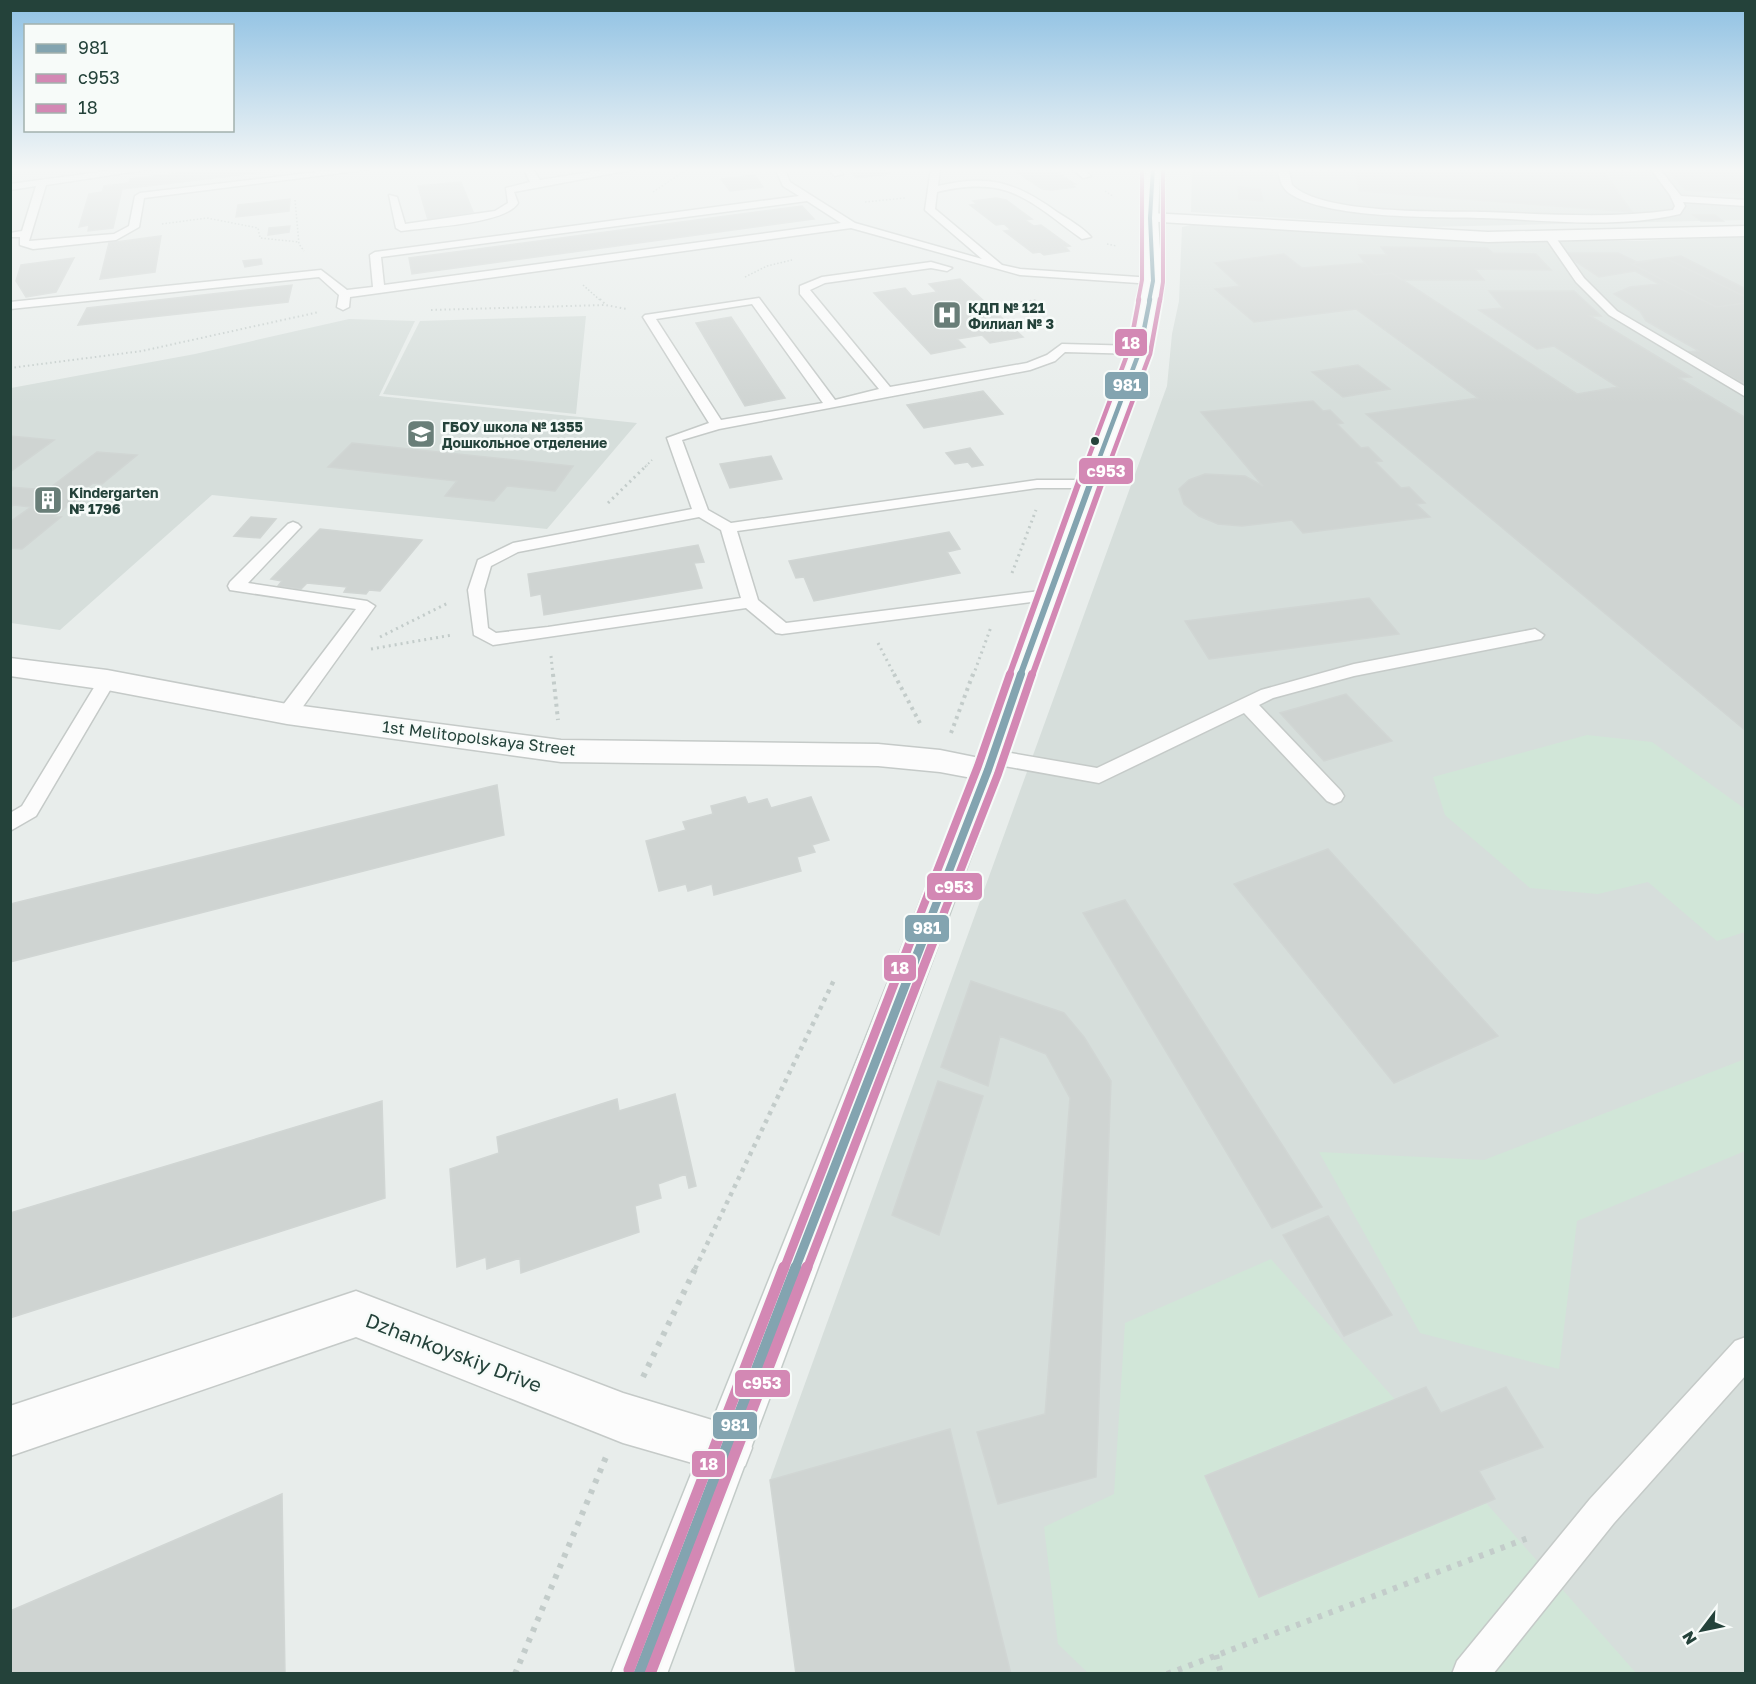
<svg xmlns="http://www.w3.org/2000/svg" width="1756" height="1684" font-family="'Golos Text',sans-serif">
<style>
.built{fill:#d6dedb}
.green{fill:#d1e6d8}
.building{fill:#cfd4d2;stroke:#d1d6d4;stroke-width:1.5}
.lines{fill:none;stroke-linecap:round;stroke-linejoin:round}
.lane-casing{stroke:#c5cac8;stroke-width:3}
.street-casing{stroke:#c5cac8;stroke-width:3}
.secondary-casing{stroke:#c3cbc8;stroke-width:3}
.path-far5{stroke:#c3ccca;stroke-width:1.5;stroke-dasharray:1.5 2;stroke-linecap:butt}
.path-far4{stroke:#c3ccca;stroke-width:2;stroke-dasharray:1.5 3;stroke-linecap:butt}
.path-far3{stroke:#c3ccca;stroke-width:3;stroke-dasharray:2 4;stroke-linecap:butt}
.path-far2{stroke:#c3ccca;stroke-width:4;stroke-dasharray:3 4.5;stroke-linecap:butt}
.path-far1{stroke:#c3ccca;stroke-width:4.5;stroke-dasharray:4 5;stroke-linecap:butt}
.path{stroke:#c3ccca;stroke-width:6;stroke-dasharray:4.5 7;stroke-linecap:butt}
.lane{fill:#fcfcfc;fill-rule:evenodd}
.street{fill:#fcfcfc;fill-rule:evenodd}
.secondary{fill:#fcfcfc;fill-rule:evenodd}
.bus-1-far5-casing{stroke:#f7fbf9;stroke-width:6}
.bus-1-far4-casing{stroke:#f7fbf9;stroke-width:8}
.bus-1-far3-casing{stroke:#f7fbf9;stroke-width:10}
.bus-1-far2-casing{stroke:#f7fbf9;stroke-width:12}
.bus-1-far1-casing{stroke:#f7fbf9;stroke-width:14}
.bus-1-casing{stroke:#f7fbf9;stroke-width:16}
.bus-2-far5-casing{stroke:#f7fbf9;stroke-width:6}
.bus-2-far4-casing{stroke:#f7fbf9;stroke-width:8}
.bus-2-far3-casing{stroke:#f7fbf9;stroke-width:10}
.bus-2-far2-casing{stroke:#f7fbf9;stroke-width:12}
.bus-2-far1-casing{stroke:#f7fbf9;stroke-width:14}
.bus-2-casing{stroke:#f7fbf9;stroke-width:16}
.bus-3-far5-casing{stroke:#f7fbf9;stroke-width:6}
.bus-3-far4-casing{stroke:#f7fbf9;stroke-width:8}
.bus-3-far3-casing{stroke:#f7fbf9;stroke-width:10}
.bus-3-far2-casing{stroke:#f7fbf9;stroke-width:12}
.bus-3-far1-casing{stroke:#f7fbf9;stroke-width:14}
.bus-3-casing{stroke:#f7fbf9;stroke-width:16}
.bus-1-far5{stroke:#83a4b0;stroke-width:4}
.bus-1-far4{stroke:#83a4b0;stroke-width:4.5}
.bus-1-far3{stroke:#83a4b0;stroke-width:6}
.bus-1-far2{stroke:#83a4b0;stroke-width:8}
.bus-1-far1{stroke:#83a4b0;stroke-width:9}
.bus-1{stroke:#83a4b0;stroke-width:11}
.bus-2-far5{stroke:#d388b4;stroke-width:4}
.bus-2-far4{stroke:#d388b4;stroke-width:4.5}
.bus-2-far3{stroke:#d388b4;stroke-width:6}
.bus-2-far2{stroke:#d388b4;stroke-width:8}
.bus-2-far1{stroke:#d388b4;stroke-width:9}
.bus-2{stroke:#d388b4;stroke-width:11}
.bus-3-far5{stroke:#d388b4;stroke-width:4}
.bus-3-far4{stroke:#d388b4;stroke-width:4.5}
.bus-3-far3{stroke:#d388b4;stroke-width:6}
.bus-3-far2{stroke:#d388b4;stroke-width:8}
.bus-3-far1{stroke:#d388b4;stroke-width:9}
.bus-3{stroke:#d388b4;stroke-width:11}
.bus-dot{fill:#24423a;stroke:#f7fbf9;stroke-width:2}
.labels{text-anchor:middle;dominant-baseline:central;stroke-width:5;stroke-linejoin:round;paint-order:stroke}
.far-poi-label{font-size:14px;font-weight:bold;fill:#24423a;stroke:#f7fbf9;text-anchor:start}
.street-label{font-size:16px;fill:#24423a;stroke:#f7fbf9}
.near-street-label{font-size:20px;fill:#24423a;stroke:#f7fbf9}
.line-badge{stroke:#f7fbf9;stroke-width:2}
.badge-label{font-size:16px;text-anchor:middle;font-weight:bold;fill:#fff}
</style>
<rect width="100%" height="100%" fill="#e8edeb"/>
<path class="built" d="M1192,168H1745V220L1425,227L1191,212Z
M1195,224L1493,240L1634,241L1745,237V1673H796L770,1480L1167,386L1172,334L1179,301L1182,227Z
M586,316L576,414L383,394L420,321Z
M349,319L415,321L379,396L637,423L547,529L212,495L60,630L11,623V388L195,354Z"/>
<path class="green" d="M1587,735L1652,742L1745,809V932L1717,941L1648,882L1598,894L1530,888L1445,815L1433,777Z
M1745,1059V1151L1577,1221L1559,1369L1420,1333L1319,1152L1484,1160Z
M1271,1259L1636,1673H1088L1058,1644L1044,1527L1114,1494L1125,1323Z"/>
<path class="building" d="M221,168H297L122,189L113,228L88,231L89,225L79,227L89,194L102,192L104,186L129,183L130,179Z
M846,168H884L890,174L856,178Z
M1020,168H1051L1075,184H1070L1075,187L1052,190L1042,189L1015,171L1022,170Z
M1354,168H1601L1632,212L1359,191Z
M1666,168H1746V194L1685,190Z
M754,175L763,187L730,191L721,179Z
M461,182L473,212L428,220L418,186Z
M1238,187L1260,189L1263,201L1239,199Z
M996,198L1006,200L1032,219L1025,220L1034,226L1041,225L1070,246L1065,247L1069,251L1044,255L1040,252L1033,253L1004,231L1011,230L1004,224L996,225L970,205L977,204L973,201Z
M290,199L289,211L236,217L238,205Z
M802,206L814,219L412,274L409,258Z
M1693,215H1715L1723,221H1701Z
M290,226L289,232L268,235L269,228Z
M161,236L155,272L100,279L109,243Z
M1381,247L1487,248L1493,253L1536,254L1551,270L1475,269L1484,280H1401L1392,273L1374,275L1359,255H1387Z
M1563,253H1618L1637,262L1681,256L1746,289V385L1688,352L1699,351L1646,321L1640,311L1614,294L1630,287L1659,284L1635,271L1599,277Z
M1284,254L1302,268L1365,263L1374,275L1392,273L1577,394L1618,387L1554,346L1537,349L1479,310L1503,308L1489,291H1574L1601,316H1590L1691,377L1679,378L1746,418V731L1366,414L1478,398L1356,309L1254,322L1215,289L1240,286L1215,263Z
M74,258L56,292L26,297L16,281L21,265Z
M1665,258L1746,297V303L1716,307L1632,264Z
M261,259L262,264L245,267L243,261Z
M960,279L1023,337L990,343L982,335L957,339L965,347L931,354L874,293L905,288L912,296L937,292L929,284Z
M292,285L288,302L78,325L87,308Z
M731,317L785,398L745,406L696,323Z
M1358,365L1390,389L1343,397L1312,372Z
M983,391L1003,414L924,428L907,405Z
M1313,401L1323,411L1330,410L1343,423L1337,424L1361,448L1368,447L1382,461L1375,462L1401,488L1409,487L1425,503L1416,504L1430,517L1303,533L1292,520L1242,526L1218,524L1199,516L1184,504L1179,489L1189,480L1205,474L1245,476L1263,486L1201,412Z
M10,436L54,440L10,472Z
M352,443L573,466L555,491L507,486L494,501L445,496L457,481L328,467Z
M970,448L983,465L972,467L968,462L955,464L946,453Z
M97,452L137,455L102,484L93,483L77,496L88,497L80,504L71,503L54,517H61L22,549L10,548V522L31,507L14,505L10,507V487L47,490Z
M771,456L782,479L730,488L720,464Z
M251,517L276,519L260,538L234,536Z
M320,529L422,540L380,591L369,590L366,594L344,592L347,587L307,583L301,589L278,586L282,581L271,579Z
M949,532L960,549L947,552L960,573L814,601L804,577L796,578L789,561Z
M698,545L704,562L694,563L702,588L544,615L541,594L531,596L528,574Z
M1369,598L1399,634L1209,659L1185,621Z
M1346,694L1392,741L1324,761L1280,713Z
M497,785L504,835L10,962V904Z
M745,797L748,804L767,799L771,808L811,797L829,840L812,845L815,852L797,857L801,871L714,895L712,884L688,891L686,884L659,891L646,841L686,830L683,822L713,814L711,806Z
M1328,849L1498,1036L1394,1083L1234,884Z
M1125,900L1322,1207L1272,1228L1083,913Z
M971,981L1064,1013L1084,1037L1111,1081L1096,1477L998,1504L977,1432L1045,1414L1070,1098L1046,1054L1000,1036L988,1086L941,1067Z
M938,1081L983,1096L939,1235L892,1215Z
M675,1094L696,1186L689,1188L686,1174L658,1184L661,1198L635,1206L639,1232L521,1273L520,1258L487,1269L486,1257L457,1267L450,1169L499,1153L497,1137L617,1099L619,1111Z
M382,1101L385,1198L10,1318V1213Z
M1328,1216L1392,1315L1344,1336L1283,1235Z
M1426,1387L1441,1413L1506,1387L1543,1447L1479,1471L1495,1499L1259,1597L1205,1476Z
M950,1429L1011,1674H796L770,1480Z
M282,1494L285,1674H10V1611Z"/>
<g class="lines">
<g class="lane-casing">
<path id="lane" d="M130,168H158L46,185L29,241L114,234L129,226L135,196L140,193L350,168H380L144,198L139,227L116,240L33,249L20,245V237H10V233L22,231L36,186L10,190V184Z
M523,168H532L540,180L616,168H641L514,192L518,203C506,224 426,227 401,231L396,228L389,195L397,197L405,224L495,211L508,203L506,188L530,182Z
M775,168H784L790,182L855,223L982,259L925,210L931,168H940L938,186C989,174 1015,182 1057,212C1068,219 1082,227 1091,237L1082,239C1028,200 1009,175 937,192L935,209L1002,265L1020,269L1153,278L1159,281L1153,284L1020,275L851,228L350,297L349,307L343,310L337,307L339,295L319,277L10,309V302L321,270L347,290L373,287L370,255L375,252L799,196L783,186ZM807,201L841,223L384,285L381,257Z
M826,168H836L843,174L835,176Z
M1071,168H1081L1091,176L1083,178Z
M1278,168H1288L1292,185C1323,215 1441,211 1485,212C1548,214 1611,219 1673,210L1675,206L1670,195L1650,168H1659L1681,196L1746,200V206L1683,202L1685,206L1680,214C1616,229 1548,220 1483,218C1437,217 1325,219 1289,193C1281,187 1279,178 1278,168Z
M1546,235H1554L1584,278L1617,311L1746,387V397L1609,315L1576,282L1545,237Z
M931,262L952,268L947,271L931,268L825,283L810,290L890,387L1027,363L1047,355L1062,344L1140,346L1146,350L1140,354L1065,352L1055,361L1030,370L719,429L682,440L708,510L731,523L1037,480H1091L1098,484L1091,488H1037L737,531L758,600L786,623L1048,590L1056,595L1054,599L782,634L776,633L746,608L493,645L474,635L468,590L478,560L513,543L692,509L667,438L709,423L643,317L645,315L759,298L835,400L879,389L800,294V286L822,277ZM752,304L823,403L721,420L656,319ZM699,517L721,530L741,598L548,627L496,633L488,628L484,590L491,566L518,552Z
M293,522L298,524L301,527L298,530L248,583L367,601L375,606L294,719H280L278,714L280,709L356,609L230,590L228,586L230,582L288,524Z
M1535,629L1544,635L1541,639L1354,676L1273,698L1259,705L1341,791L1344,796L1341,801L1334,804L1327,801L1244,713L1099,783L993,764L986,762L983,757L986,752L993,750L1097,768L1261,690L1354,664Z
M107,674L116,680L36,816L10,831V813L22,806L101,676Z
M1746,1337V1375L1614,1523L1493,1674H1452L1457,1661L1590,1499L1735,1341Z"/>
</g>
<g class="street-casing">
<path id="street" d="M1150,213L1488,232L1746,226V236L1488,242L1144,221L1142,218Z
M10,658L107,670L287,704L561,740L878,744L940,750L999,762L1003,770L999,778L988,781L940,772L878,766L561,762L287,724L107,690L10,676Z
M356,1291L623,1393L745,1430L752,1448L745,1466L727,1473L623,1443L356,1337L10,1456V1406Z"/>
</g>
<g class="secondary-casing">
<path id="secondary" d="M1146,168H1160L1158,218L1162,281L1150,350L1061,595L1003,770L667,1674H611L973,770L1035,595L1130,350L1144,281L1142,218Z"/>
</g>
<path class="path-far5" d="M1105,191L1114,197
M653,192L689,168
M295,200L299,244L304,251
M865,202L905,198
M162,224L207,218L258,228L260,238L299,242
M1107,244L1117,246
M745,277L767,266L792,260
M583,285L601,301
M1030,301L1037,300"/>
<path class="path-far4" d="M600,299L605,304
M994,306L1037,300
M431,310L605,305L627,309
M10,368L142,351L319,312
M645,467L652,460"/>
<path class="path-far3" d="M608,503L647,465
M1012,573L1036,510
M380,637L448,603
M878,643L895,676
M371,649L452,635
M551,656L553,676
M973,676L991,627"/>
<path class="path-far2" d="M553,674L558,720
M894,674L922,727
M951,733L973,674"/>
<path class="path-far1" d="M695,1269L834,980"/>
<path class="path" d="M643,1377L696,1267
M1216,1655L1221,1674
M515,1674L606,1457
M1167,1674L1528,1538"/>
<use href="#lane" class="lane"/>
<use href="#street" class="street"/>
<use href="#secondary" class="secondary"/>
<g class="bus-1-far5-casing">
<path id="bus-1-far5" d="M1149,301L1153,281L1150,218L1153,168"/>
</g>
<g class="bus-1-far4-casing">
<path id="bus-1-far4" d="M1096,467L1140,350L1150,299"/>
</g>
<g class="bus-1-far3-casing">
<path id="bus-1-far3" d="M1020,676L1097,465"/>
</g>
<g class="bus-1-far2-casing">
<path id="bus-1-far2" d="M923,938L988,770L1021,674"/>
</g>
<g class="bus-1-far1-casing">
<path id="bus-1-far1" d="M795,1269L924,937"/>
</g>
<g class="bus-1-casing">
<path id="bus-1" d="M639,1674L796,1267"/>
</g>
<g class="bus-2-far5-casing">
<path id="bus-2-far5" d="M1160,301L1163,282V169"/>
</g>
<g class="bus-2-far4-casing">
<path id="bus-2-far4" d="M1108,467L1150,354L1160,299"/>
</g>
<g class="bus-2-far3-casing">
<path id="bus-2-far3" d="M1032,676L1108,465"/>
</g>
<g class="bus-2-far2-casing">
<path id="bus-2-far2" d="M934,938L998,774L1032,674"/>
</g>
<g class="bus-2-far1-casing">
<path id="bus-2-far1" d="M807,1269L935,937"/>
</g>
<g class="bus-2-casing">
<path id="bus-2" d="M650,1674L807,1267"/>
</g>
<g class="bus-3-far5-casing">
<path id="bus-3-far5" d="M1138,301L1142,280V168"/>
</g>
<g class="bus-3-far4-casing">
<path id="bus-3-far4" d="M1085,467L1130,347L1139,299"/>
</g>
<g class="bus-3-far3-casing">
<path id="bus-3-far3" d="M1009,676L1085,465"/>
</g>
<g class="bus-3-far2-casing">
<path id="bus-3-far2" d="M911,938L978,766L1010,674"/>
</g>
<g class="bus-3-far1-casing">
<path id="bus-3-far1" d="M784,1269L912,937"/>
</g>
<g class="bus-3-casing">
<path id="bus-3" d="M629,1670L784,1267"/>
</g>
<use href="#bus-1-far5" class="bus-1-far5"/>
<use href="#bus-1-far4" class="bus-1-far4"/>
<use href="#bus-1-far3" class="bus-1-far3"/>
<use href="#bus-1-far2" class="bus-1-far2"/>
<use href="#bus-1-far1" class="bus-1-far1"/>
<use href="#bus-1" class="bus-1"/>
<use href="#bus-2-far5" class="bus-2-far5"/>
<use href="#bus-2-far4" class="bus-2-far4"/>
<use href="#bus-2-far3" class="bus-2-far3"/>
<use href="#bus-2-far2" class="bus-2-far2"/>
<use href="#bus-2-far1" class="bus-2-far1"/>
<use href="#bus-2" class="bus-2"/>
<use href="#bus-3-far5" class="bus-3-far5"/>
<use href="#bus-3-far4" class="bus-3-far4"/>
<use href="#bus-3-far3" class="bus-3-far3"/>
<use href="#bus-3-far2" class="bus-3-far2"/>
<use href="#bus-3-far1" class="bus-3-far1"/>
<use href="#bus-3" class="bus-3"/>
</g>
<linearGradient id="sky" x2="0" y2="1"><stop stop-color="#8fc1e3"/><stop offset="0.42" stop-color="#f5f7f6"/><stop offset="1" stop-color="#f5f7f6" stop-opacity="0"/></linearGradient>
<rect width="1756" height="404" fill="url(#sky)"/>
<defs>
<g id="hospital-square" transform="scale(1.5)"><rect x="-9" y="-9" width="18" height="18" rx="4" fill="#697e78" stroke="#f7fbf9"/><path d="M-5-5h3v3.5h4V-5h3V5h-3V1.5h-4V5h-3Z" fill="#fff"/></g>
<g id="school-square" transform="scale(1.5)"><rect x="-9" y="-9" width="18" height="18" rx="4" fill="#697e78" stroke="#f7fbf9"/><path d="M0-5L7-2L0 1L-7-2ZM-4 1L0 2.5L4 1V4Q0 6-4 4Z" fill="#fff"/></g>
<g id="building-square" transform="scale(1.5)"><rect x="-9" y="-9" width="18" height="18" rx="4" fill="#697e78" stroke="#f7fbf9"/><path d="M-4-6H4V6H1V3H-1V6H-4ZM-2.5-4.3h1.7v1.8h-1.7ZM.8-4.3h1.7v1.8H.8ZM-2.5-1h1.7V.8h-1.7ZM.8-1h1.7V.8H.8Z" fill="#fff"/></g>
</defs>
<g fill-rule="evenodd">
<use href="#hospital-square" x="947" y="315"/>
<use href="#school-square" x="421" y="434"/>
<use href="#building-square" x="48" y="500"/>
</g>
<circle class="bus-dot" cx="1095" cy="441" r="5"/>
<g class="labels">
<g class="far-poi-label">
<text x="968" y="307">КДП № 121<tspan x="968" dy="16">Филиал № 3</tspan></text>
<text x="442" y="426">ГБОУ школа № 1355<tspan x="442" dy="16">Дошкольное отделение</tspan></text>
<text x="69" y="492">Kindergarten<tspan x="69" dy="16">№ 1796</tspan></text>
</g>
<g class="street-label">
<text transform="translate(479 738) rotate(7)">1st Melitopolskaya Street</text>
</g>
<g class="near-street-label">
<text transform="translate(454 1352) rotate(21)">Dzhankoyskiy Drive</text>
</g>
</g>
<g class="line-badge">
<rect x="1114" y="328" width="34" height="29" rx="6" fill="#d388b4"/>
<rect x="1104" y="371" width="45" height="29" rx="6" fill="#83a4b0"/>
<rect x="1078" y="457" width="56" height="28" rx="6" fill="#d388b4"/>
<rect x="926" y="872" width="57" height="29" rx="6" fill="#d388b4"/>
<rect x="904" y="914" width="46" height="29" rx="6" fill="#83a4b0"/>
<rect x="883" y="954" width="34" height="28" rx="6" fill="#d388b4"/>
<rect x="734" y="1369" width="57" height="29" rx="6" fill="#d388b4"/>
<rect x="712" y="1411" width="46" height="29" rx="6" fill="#83a4b0"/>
<rect x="691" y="1450" width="35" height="28" rx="6" fill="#d388b4"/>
</g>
<g class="badge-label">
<text x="1131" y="349">18</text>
<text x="1127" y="391">981</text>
<text x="1106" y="477">с953</text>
<text x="954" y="893">с953</text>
<text x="927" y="934">981</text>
<text x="900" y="974">18</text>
<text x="762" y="1389">с953</text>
<text x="735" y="1431">981</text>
<text x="709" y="1470">18</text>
</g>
<rect width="1756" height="1684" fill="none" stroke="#24423a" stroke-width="24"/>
<rect x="24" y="24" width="210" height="108" fill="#f7fbf9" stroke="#a3b1ad" stroke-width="1.5"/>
<rect x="36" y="44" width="30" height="9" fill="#83a4b0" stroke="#a3b1ad" stroke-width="1.5"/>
<text x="78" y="54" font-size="18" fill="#24423a">981</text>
<rect x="36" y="74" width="30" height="9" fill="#d388b4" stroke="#a3b1ad" stroke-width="1.5"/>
<text x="78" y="84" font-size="18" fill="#24423a">с953</text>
<rect x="36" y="104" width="30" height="9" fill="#d388b4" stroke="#a3b1ad" stroke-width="1.5"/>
<text x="78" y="114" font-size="18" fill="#24423a">18</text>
<g transform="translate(1702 1630) rotate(238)" stroke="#f7fbf9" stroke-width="4.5" paint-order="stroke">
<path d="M0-4.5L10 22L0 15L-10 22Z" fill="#24423a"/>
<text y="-9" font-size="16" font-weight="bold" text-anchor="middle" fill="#24423a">N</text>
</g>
</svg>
